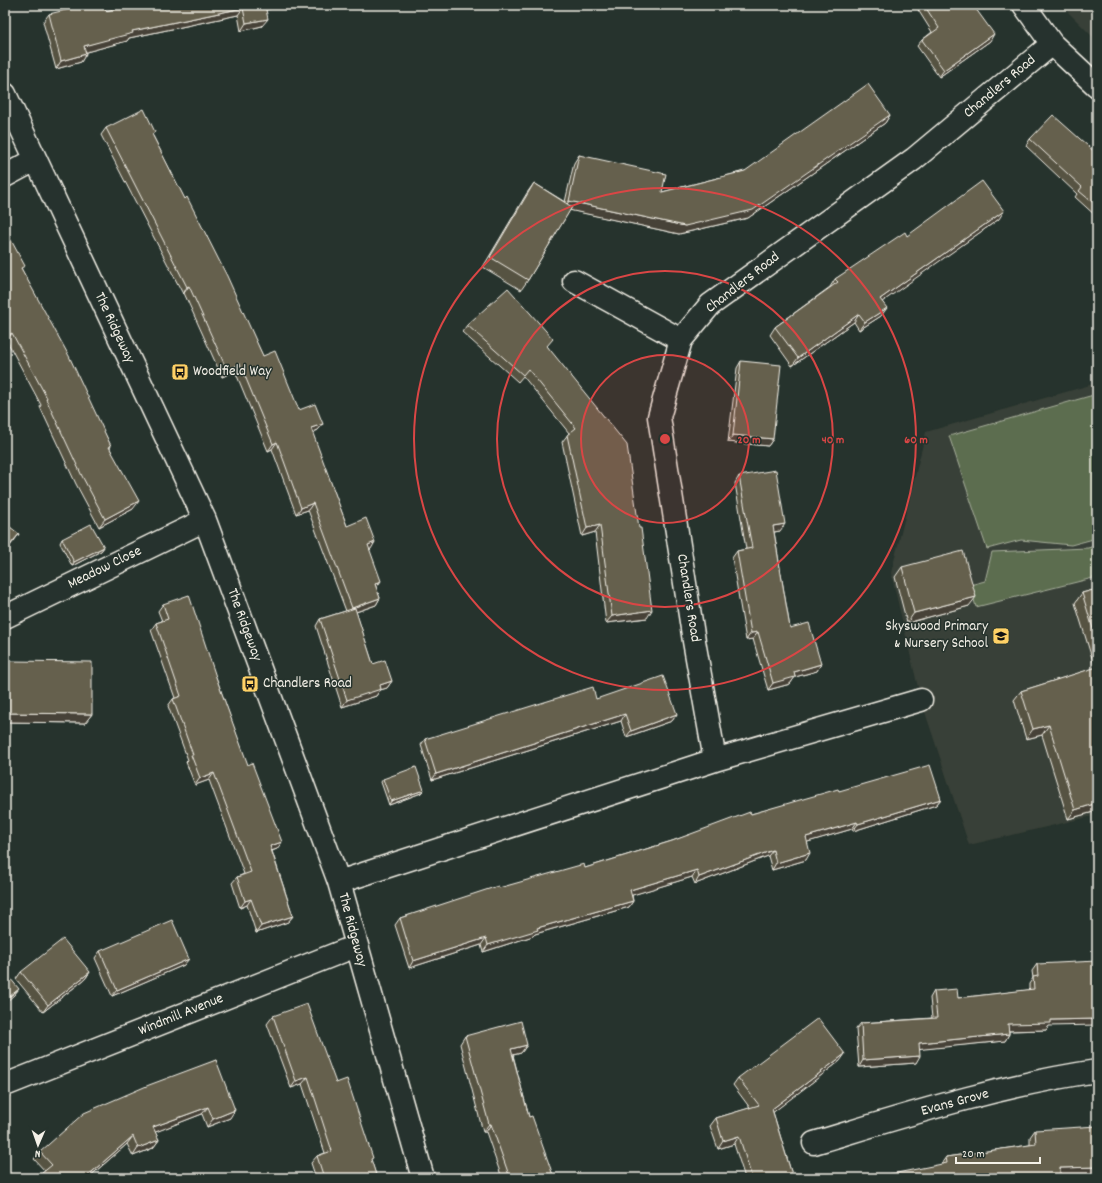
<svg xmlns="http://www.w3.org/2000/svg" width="1102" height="1183" font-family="Dekko,sans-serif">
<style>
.built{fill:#394037}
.green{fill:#5b6d50;stroke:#a8af9c}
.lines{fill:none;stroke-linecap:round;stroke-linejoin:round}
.minor-casing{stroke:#f4f1e8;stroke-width:25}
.minor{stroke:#26332d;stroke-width:22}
.wall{fill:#575343;stroke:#f4f1e8}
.shaded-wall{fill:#474337;stroke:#f4f1e8}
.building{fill:#65604e;stroke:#f4f1e8}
.ring{fill:none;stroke:#da4645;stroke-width:2}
.labels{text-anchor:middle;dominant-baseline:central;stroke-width:3;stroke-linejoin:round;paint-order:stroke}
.street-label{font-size:15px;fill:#f4f1e8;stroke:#26332d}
.poi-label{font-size:15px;fill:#f4f1e8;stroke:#26332d;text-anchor:start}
.centre{fill:#da4645;stroke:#26332d;stroke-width:2}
.ring-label{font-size:12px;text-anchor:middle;font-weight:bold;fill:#da4645;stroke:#26332d;stroke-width:3;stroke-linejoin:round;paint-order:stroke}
</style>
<rect width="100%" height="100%" fill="#26332d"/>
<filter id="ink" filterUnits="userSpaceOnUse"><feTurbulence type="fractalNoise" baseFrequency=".025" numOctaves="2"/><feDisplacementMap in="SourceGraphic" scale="8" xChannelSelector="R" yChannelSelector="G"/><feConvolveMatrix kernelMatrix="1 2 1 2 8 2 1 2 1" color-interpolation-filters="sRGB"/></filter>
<g filter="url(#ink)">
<path class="built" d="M1063,5H1097V41L1066,10Z
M1097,383V815L969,845L921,700L891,573L926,432Z"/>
<path class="green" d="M1097,394V538L1071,545L1021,540L987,549L949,436Z
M1097,545V577L976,607L970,585L985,581L992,552L1088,548Z"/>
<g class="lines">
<g class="minor-casing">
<path id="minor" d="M1024,5L1052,44L1097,86
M5,94L205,520L339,882L423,1178
M5,176L35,160
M574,281L681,340
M5,617L205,520
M715,760L694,641L659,417L681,340L710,305L914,159L1052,44
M339,882L715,760L921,700
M5,1085L356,946
M814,1143C907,1115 1001,1085 1097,1071"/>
</g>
<use href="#minor" class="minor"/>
</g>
<path class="wall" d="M289,5L266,9L262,26L241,31L238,15L129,38L127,41L86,52L81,62L56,69L43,22L49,14L106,11Z
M915,5H970L990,41L939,77L917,46L922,40L932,32Z
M890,115L885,123L748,218L679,234L570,210L528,280L521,290L483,267L527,193L534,183L565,202L574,163L579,155L662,192L745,171Z
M106,128L153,136L263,356L299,410L323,424L318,430L312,433L347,526L371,549L369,550L376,588L380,598L376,605L356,612L373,664L392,681L387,688L380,690L376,696L342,707L316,626L320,619L346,611L308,510L296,514L272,449L268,451L235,371L222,377L184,293L183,294L101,135Z
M1030,139L1097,154V217L1075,197L1077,194L1026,146Z
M999,219L882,301L881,316L859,330L854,322L792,366L770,335L775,327L830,287L835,279L907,236Z
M5,229L22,270L111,446L110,448L133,509L99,527L76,484L40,407L41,405L7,341H5Z
M467,325L548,347L647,618L606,623L595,532L582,536L562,442L569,433L523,376L518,382L462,332Z
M741,361L773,439L768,446L728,442L737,368Z
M739,476L780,531L774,532L790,628L821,664L817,671L795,677L790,684L768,690L753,639L746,640L732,558L737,551L746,549L735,483Z
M62,539L104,547L101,551L72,566L60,543Z
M902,567L969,606L907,623L895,577Z
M1097,589V811L1068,819L1042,735L1026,739L1014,700L1021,691L1095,668L1075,603L1082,593Z
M163,604L216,677L277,849L272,851L293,916L288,922L256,933L247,905L240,908L232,883L237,877L244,874L209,780L195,785L186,762L188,760L168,706L173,699L175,698L151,630L156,623L162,621L158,611Z
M9,661L92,714L85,723L5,722V667Z
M596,699L677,714L672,721L626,737L621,721L432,780L421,745L425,739Z
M383,779L421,793L389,805L381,782Z
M839,791L941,799L936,805L853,831L852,829L807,842L806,860L772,870L768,856L695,884L692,877L632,895L633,901L629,907L535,934L533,936L483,952L481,945L409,968L395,925L400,918L499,888L585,868L672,841L751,814Z
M100,951L184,965L112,996L95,958Z
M1037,964L1049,1026L1046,1030L1009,1031V1034L1005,1041L920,1049L916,1063L859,1067L856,1029L861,1023L932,1018L930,998L934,991L958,998L1029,990V984L1033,978L1032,971Z
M21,972H90L85,979L43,1012L16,979Z
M273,1016L336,1083L371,1160L377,1178H316L311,1163L317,1156L325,1153L302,1084L291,1088L267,1024Z
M465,1036L527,1045L521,1053L513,1055L529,1117L554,1178H502L486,1132H483L460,1044Z
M216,1060L230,1118L207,1127L202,1114L155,1132L159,1140L153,1148L133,1156L127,1144L88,1178H36L45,1171L34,1159L40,1152Z
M840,1061L773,1112L793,1178H745L734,1144L718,1149L710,1126L716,1118L750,1108L733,1085L738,1078Z
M1035,1130L1097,1174L1060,1175L941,1164L946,1157L1030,1145V1137Z"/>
<path class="shaded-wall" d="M264,5H289L259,11Z
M345,5H360L343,8Z
M243,8L238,15L129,38L127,41L79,54L84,46L132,31Z
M268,19L262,26L241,31L246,23Z
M994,34L990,41L939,77L944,70Z
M86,54L81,62L56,69L61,61Z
M890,115L885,123L748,218L679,234L564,209L569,201L685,226Z
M1004,211L999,219L875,307L880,299Z
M189,286L184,293L183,294L187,287Z
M887,308L881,316L859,330L865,322Z
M859,314L854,322L792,366L798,358Z
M12,333L7,341H5V337Z
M240,364L235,371L222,377L227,370Z
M323,424L318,430L306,435L311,428Z
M733,435L773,439L768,446L728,442Z
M277,442L272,449L268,451L273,444Z
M139,501L133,509L99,527L105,519Z
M313,503L308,510L296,514L301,508Z
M785,524L780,531L768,533L773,526Z
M600,525L595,532L582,536L587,528Z
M19,534L14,541L5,552V551Z
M375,542L371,549L363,552L368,545Z
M104,547L101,551L72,566L74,562Z
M381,581L376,588L375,584Z
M976,597L969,606L907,623L914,613Z
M380,598L376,605L347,615L352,608Z
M652,610L647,618L606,623L612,616Z
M758,632L753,639L746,640L751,633Z
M821,664L817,671L795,677L790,684L768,690L773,683L794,672Z
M392,681L387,688L380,690L376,696L342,707L347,700L380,685Z
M8,713L92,714L85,723L5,722V717Z
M625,714L621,721L432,780L436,774Z
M677,714L672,721L626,737L631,731Z
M1049,725L1042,735L1026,739L1033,729Z
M214,773L209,780L195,785L200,778Z
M424,790L421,793L389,805L391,801Z
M941,799L936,805L853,831L858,824Z
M1097,803V811L1068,819L1075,810Z
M857,822L852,829L801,844L806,837Z
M282,842L277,849L265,853L270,846Z
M773,850L768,856L695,884L699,877Z
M810,853L806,860L772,870L776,863Z
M697,870L692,877L626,897L630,890Z
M251,899L247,905L240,908L245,901Z
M633,901L629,907L535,934L533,936L483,952L488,945L537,928Z
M293,916L288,922L256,933L261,926Z
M486,938L481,945L409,968L413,961Z
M189,959L184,965L112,996L117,990Z
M90,972L85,979L43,1012L48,1005Z
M19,989L14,995L5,1003V1000Z
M1097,1019V1025L1049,1026L1046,1030L1004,1031L1008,1024L1051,1020Z
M1009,1034L1005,1041L915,1050L919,1043Z
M527,1045L521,1053L505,1057L511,1049Z
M845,1054L840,1061L767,1117L772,1109Z
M920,1056L916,1063L859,1067L863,1060Z
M308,1077L302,1084L291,1088L296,1081Z
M208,1107L202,1114L148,1135L153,1127Z
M235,1110L230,1118L207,1127L213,1119Z
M489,1124H491L486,1132H483Z
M133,1136L127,1144L88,1178H85Z
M739,1136L734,1144L718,1149L723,1141Z
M159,1140L153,1148L133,1156L138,1148Z
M1097,1167V1174L1055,1176L1060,1168Z"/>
<path class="building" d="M86,5H105L106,11L128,5H265L268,19L246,23L243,8L132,31L133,33L84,46L86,54L61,61L49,14Z
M924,5H973L994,34L944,70L922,40L939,28Z
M868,84L890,115L753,210L685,226L569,201L579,155L666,174L662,192L745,171Z
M144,109L155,132L152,134L185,199L187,197L227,276L263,356L275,351L299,410L315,404L323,424L311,428L347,526L366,518L375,542L368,545L381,581L375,584L380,598L352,608L313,503L301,508L277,442L273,444L240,364L227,370L189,286L187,287L106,128Z
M1053,115L1097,154V206L1079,191L1082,187L1030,139Z
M982,181L1004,211L880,299L887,308L865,322L859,314L798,358L775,327L838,282L835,279L905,232L907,236Z
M534,183L572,207L528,280L490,257Z
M5,229L25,266L21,268L69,356L111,446L109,447L139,501L105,519L82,476L46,399L47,398L12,333L5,337V305L7,304L5,300Z
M508,288L553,339L547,346L627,445L639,528H641L652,610L612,616L600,525L587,528L567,435L576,428L528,369L523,375L467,325Z
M741,361L781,365L773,439L733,435Z
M776,470L785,524L773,526L790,628L809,623L821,664L794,672L795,677L773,683L758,632L751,633L737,551L752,548L739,476Z
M5,523L19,534L5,551Z
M91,524L104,547L74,562L62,539Z
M963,551L976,597L914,613L902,567Z
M1097,589V642L1082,593Z
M189,595L216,677L248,765L252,763L282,842L270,846L293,916L261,926L251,899L245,901L237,877L251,872L214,773L200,778L191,755H193L173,699L181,696L156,623L168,619L163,604Z
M355,608L373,664L385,660L392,681L380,685L381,689L347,700L320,619Z
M9,661L92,662V714L8,713Z
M1097,667V803L1075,810L1049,725L1033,729L1021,691Z
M663,676L677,714L631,731L625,714L436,774L425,739L593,687L596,699Z
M930,765L941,799L858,824L857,822L806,837L810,853L776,863L773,850L699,877L697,870L630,890L633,901L537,928L538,930L488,945L486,938L413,961L400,918L498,886L499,888L584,864L585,868L672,841L750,812L751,814L838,789L839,791Z
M416,767L424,790L391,801L383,779Z
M172,920L189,959L117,990L100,951Z
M63,939L90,972L48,1005L21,972Z
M1097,961V1019L1051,1020V1023L1008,1024L1009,1034L919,1043L920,1056L863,1060L861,1023L937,1018L934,991L957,989L958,998L1034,989L1033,977L1038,976L1037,964Z
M5,972L19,989L5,1000Z
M307,1004L336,1083L347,1079L373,1158L371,1159L377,1178H324L317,1156L332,1151L308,1077L296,1081L273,1016Z
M818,1018L845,1054L772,1109L793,1178H752L739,1136L723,1141L716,1118L759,1105L738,1078Z
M521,1021L527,1045L511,1049L529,1117L532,1116L554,1178H510L491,1124H489L465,1036Z
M216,1060L235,1110L213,1119L208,1107L153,1127L159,1140L138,1148L133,1136L85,1178H36L52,1165L40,1152L84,1113L149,1085Z
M1097,1126V1167L1060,1168V1178H872L947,1163L946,1157L1036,1144L1035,1130Z"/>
</g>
<circle cx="665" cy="439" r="84" fill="#da4645" fill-opacity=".12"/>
<g class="ring">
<circle cx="665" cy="439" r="84"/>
<circle cx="665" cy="439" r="168"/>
<circle cx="665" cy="439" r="251"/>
</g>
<defs>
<g id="bus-square" transform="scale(0.9)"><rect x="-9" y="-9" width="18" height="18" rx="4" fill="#ffd166" stroke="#26332d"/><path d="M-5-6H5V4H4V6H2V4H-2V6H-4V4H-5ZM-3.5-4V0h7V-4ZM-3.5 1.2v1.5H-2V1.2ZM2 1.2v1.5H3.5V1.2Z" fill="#111"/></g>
<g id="school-square" transform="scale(0.9)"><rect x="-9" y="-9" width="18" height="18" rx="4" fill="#ffd166" stroke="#26332d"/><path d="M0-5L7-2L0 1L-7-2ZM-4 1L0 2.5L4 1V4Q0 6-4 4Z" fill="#111"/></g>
</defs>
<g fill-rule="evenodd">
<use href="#bus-square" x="180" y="372"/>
<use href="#school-square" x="1001" y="636"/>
<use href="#bus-square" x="250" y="684"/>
</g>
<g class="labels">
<g class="street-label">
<text transform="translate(1000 87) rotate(-40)">Chandlers Road</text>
<text transform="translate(743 283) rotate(-38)">Chandlers Road</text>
<text transform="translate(114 328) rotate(65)">The Ridgeway</text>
<text transform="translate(105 568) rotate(-26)">Meadow Close</text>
<text transform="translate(688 598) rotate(81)">Chandlers Road</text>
<text transform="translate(244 625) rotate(70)">The Ridgeway</text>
<text transform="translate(352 930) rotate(75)">The Ridgeway</text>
<text transform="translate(181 1015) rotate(-22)">Windmill Avenue</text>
<text transform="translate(955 1103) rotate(-15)">Evans Grove</text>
</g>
<g class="poi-label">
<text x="193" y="372">Woodfield Way</text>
<text x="988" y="627" text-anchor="end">Skyswood Primary<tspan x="988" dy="17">&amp; Nursery School</tspan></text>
<text x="263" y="684">Chandlers Road</text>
</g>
</g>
<circle cx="665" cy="439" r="6" class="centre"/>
<g class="ring-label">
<text x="749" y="443">20 m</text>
<text x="833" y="443">40 m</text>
<text x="916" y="443">60 m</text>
</g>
<rect width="1102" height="1183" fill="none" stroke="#26332d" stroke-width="20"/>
<rect x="10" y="10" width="1082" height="1163" fill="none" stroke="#f4f1e8" stroke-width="1.5" filter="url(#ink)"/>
<g transform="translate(38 1145) rotate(182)" stroke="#26332d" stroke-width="3" paint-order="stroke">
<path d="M0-3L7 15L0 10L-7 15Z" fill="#f4f1e8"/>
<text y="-6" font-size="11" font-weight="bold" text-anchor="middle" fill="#f4f1e8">N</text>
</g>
<path d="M956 1157v6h84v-6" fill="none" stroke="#f4f1e8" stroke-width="2"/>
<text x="962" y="1157" font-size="12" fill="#f4f1e8" stroke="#26332d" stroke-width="3" paint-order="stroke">20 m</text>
</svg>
